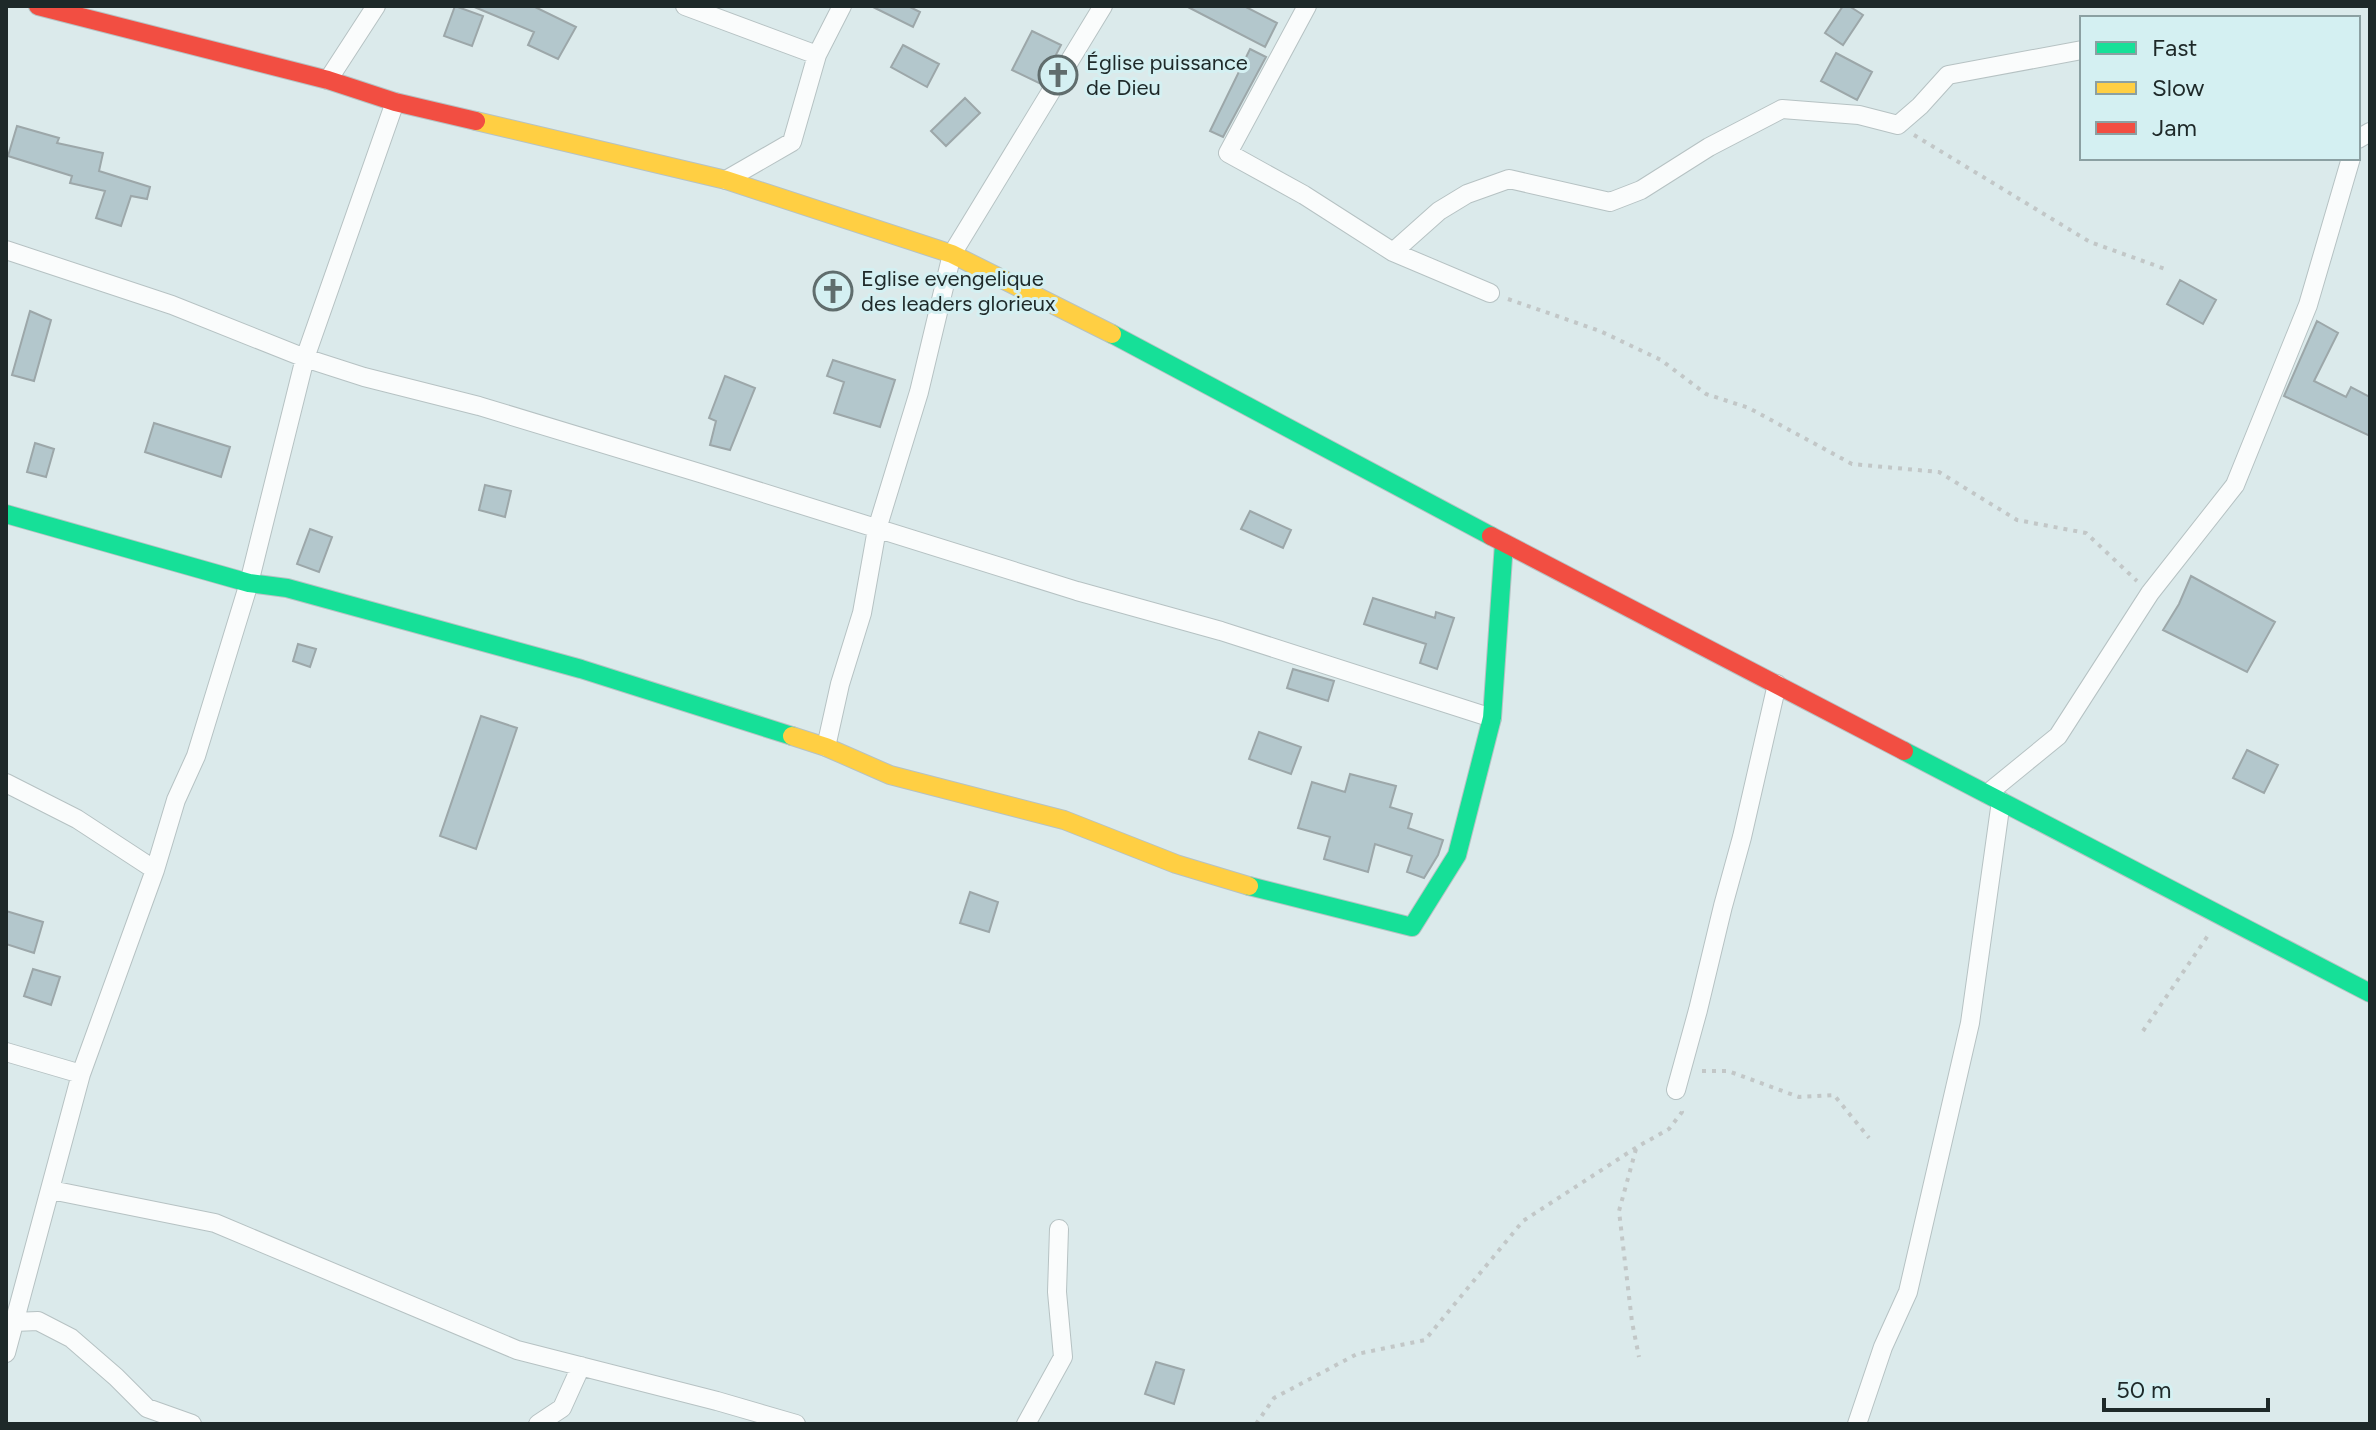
<svg xmlns="http://www.w3.org/2000/svg" width="2376" height="1430" font-family="Figtree,sans-serif">
<style>
.building{fill:#b3c7cc;stroke:#9ca7a9;stroke-width:2}
.lines{fill:none;stroke-linecap:round;stroke-linejoin:round}
.street-casing{stroke:#b6c2c3;stroke-width:20}
.fast-casing{stroke:#b6c2c3;stroke-width:20}
.slow-casing{stroke:#b6c2c3;stroke-width:20}
.jam-casing{stroke:#b6c2c3;stroke-width:20}
.path{stroke:#c2c7c7;stroke-width:4;stroke-dasharray:4 6;stroke-linecap:butt}
.street{stroke:#fafcfc;stroke-width:18}
.fast{stroke:#16e098;stroke-width:18}
.slow{stroke:#ffcf43;stroke-width:18}
.jam{stroke:#f24e42;stroke-width:18}
.labels{text-anchor:middle;dominant-baseline:central;stroke-width:6;stroke-linejoin:round;paint-order:stroke}
.poi-label{font-size:22px;fill:#1e2929;stroke:#d4f0f2;text-anchor:start}
</style>
<rect width="100%" height="100%" fill="#dbeaeb"/>
<path class="building" d="M455,6L483,16L472,46L444,36Z
M472,6H533L576,27L558,59L528,45L534,32Z
M871,6H908L920,12L913,27Z
M1186,6H1244L1277,23L1265,47Z
M1843,6H1849L1863,15L1843,45L1825,33Z
M1032,31L1061,45L1041,84L1012,70Z
M903,45L939,64L927,87L891,67Z
M1250,49L1266,57L1223,137L1210,131Z
M1836,53L1872,72L1857,100L1821,81Z
M965,98L980,113L946,146L931,131Z
M17,126L59,138L57,143L103,153L99,171L150,187L147,199L131,196L121,226L96,218L105,191L70,183L72,176L8,156Z
M2180,280L2216,300L2203,324L2167,304Z
M30,311L51,320L34,381L12,375Z
M2317,321L2338,333L2314,381L2346,397L2351,387L2370,397V436L2284,396Z
M833,360L895,380L880,427L834,413L844,382L827,376Z
M725,376L755,388L730,450L710,445L716,421L709,418Z
M154,423L230,447L221,477L145,452Z
M35,443L54,449L46,477L27,472Z
M485,485L511,491L505,517L479,510Z
M1250,511L1291,530L1283,548L1241,529Z
M310,529L332,537L319,572L297,564Z
M2191,576L2275,622L2247,672L2163,630L2179,604Z
M1373,598L1435,618L1436,612L1454,618L1437,669L1420,663L1426,644L1364,624Z
M298,644L316,649L310,667L293,661Z
M1293,669L1334,681L1328,701L1287,688Z
M481,716L517,728L476,849L440,836Z
M1259,732L1301,747L1291,774L1249,759Z
M2247,750L2278,765L2264,793L2233,778Z
M1350,774L1396,786L1390,807L1412,814L1408,828L1443,840L1438,855L1424,878L1407,872L1412,856L1375,844L1368,872L1324,859L1330,837L1298,828L1312,782L1345,792Z
M970,892L998,902L989,932L960,923Z
M6,911L43,922L34,953L6,944Z
M33,969L60,977L51,1005L24,996Z
M1156,1362L1184,1370L1174,1404L1145,1394Z"/>
<g class="lines">
<g class="street-casing">
<path id="street" d="M685,6L817,55
M1307,6L1228,153L1304,195L1393,252L1490,293
M328,80L376,6
M2358,139L2370,132
M726,180L792,142L817,55L842,6
M6,250L172,305L305,358L364,377L479,406L703,474L1077,591L1221,631L1492,718
M1393,252L1439,211L1467,194L1509,179L1610,202L1641,190L1709,147L1782,109L1859,115L1898,125L1920,106L1948,75L2082,50
M826,747L840,684L862,613L877,529L919,392L952,254L1103,6
M6,783L77,819L155,870
M1987,794L2058,736L2150,593L2235,485L2308,305L2351,158
M6,1052L81,1074
M1676,1090L1698,1010L1723,906L1742,837L1777,684
M51,1190L215,1223L517,1350L717,1401L796,1424
M6,1320L14,1322L38,1321L71,1338L116,1377L147,1408L192,1424
M6,1353L81,1074L155,870L176,800L196,756L249,583L305,358L395,102
M538,1424L562,1408L581,1366
M1026,1424L1063,1357L1057,1292L1059,1229
M1857,1424L1883,1347L1908,1292L1970,1023L2001,801"/>
</g>
<g class="fast-casing">
<path id="fast" d="M1112,334L1491,536
M6,514L249,583L287,588L581,669L792,736
M1904,751L2370,993
M1249,886L1412,927L1457,855L1492,718L1504,543"/>
</g>
<g class="slow-casing">
<path id="slow" d="M476,121L726,180L952,254L1112,334
M792,736L826,747L890,775L1064,820L1176,864L1249,886"/>
</g>
<g class="jam-casing">
<path id="jam" d="M38,6L328,80L395,102L476,121
M1491,536L1904,751"/>
</g>
<path class="path" d="M1914,135L2090,242L2168,270
M1508,299L1600,331L1661,360L1706,394L1749,408L1852,464L1939,472L2017,520L2086,533L2137,581
M2143,1031L2209,934
M1702,1071H1728L1799,1097L1834,1095L1869,1138
M1636,1149L1619,1211L1632,1322L1639,1357
M1256,1424L1274,1398L1357,1354L1425,1340L1523,1221L1637,1147L1669,1129L1682,1112L1681,1108"/>
<use href="#street" class="street"/>
<use href="#fast" class="fast"/>
<use href="#slow" class="slow"/>
<use href="#jam" class="jam"/>
</g>
<defs>
<g id="church-ring" transform="scale(2)"><circle r="9.5" fill="#d4f0f2" stroke="#606d6d" stroke-width="1.5"/><path d="M-1.2-6h2.4v3.5h3.3v2.4h-3.3V6h-2.4V-.1h-3.3v-2.4h3.3Z" fill="#606d6d"/></g>
</defs>
<g fill-rule="evenodd">
<use href="#church-ring" x="1058" y="75"/>
<use href="#church-ring" x="833" y="291"/>
</g>
<g class="labels">
<g class="poi-label">
<text x="1086" y="62">Église puissance<tspan x="1086" dy="25">de Dieu</tspan></text>
<text x="861" y="278">Eglise evengelique<tspan x="861" dy="25">des leaders glorieux</tspan></text>
</g>
</g>
<rect width="2376" height="1430" fill="none" stroke="#1e2929" stroke-width="16"/>
<rect x="2080" y="16" width="280" height="144" fill="#d4f0f2" stroke="#8ba0a2" stroke-width="2"/>
<rect x="2096" y="42" width="40" height="12" fill="#16e098" stroke="#8ba0a2" stroke-width="2"/>
<text x="2152" y="56" font-size="24" fill="#1e2929">Fast</text>
<rect x="2096" y="82" width="40" height="12" fill="#ffcf43" stroke="#8ba0a2" stroke-width="2"/>
<text x="2152" y="96" font-size="24" fill="#1e2929">Slow</text>
<rect x="2096" y="122" width="40" height="12" fill="#f24e42" stroke="#8ba0a2" stroke-width="2"/>
<text x="2152" y="136" font-size="24" fill="#1e2929">Jam</text>
<path d="M2104 1398v12h164v-12" fill="none" stroke="#1e2929" stroke-width="4"/>
<text x="2116" y="1398" font-size="24" fill="#1e2929" stroke="#d4f0f2" stroke-width="6" paint-order="stroke">50 m</text>
</svg>
